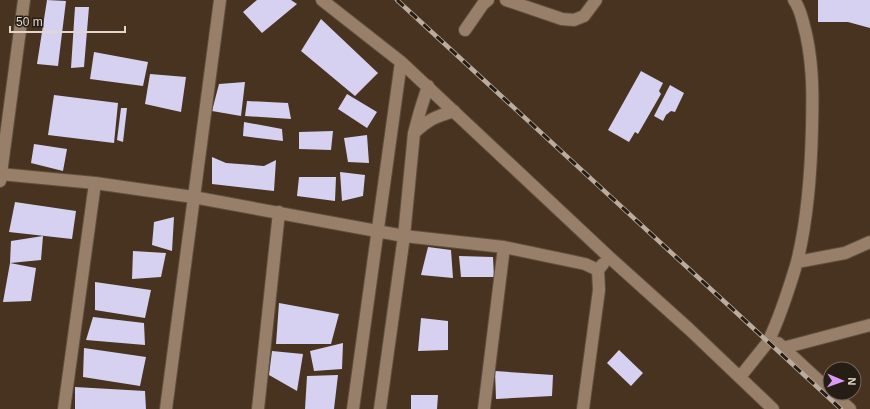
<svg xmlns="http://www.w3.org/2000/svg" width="870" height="409" font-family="Helvetica,sans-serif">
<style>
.building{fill:#d6d1f0}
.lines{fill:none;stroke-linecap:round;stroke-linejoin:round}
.minor-casing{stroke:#604f3f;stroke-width:14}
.minor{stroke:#977f6a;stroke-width:12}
.rail-casing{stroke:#bbac9f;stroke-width:4.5}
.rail{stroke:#261d15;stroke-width:3;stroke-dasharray:9;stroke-linecap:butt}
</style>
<rect width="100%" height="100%" fill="#483320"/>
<path class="building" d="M47,0L66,1L58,66L37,64Z
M257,0H291L297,4L262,33L243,12Z
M818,0H870V28L848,22H818Z
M75,7H89L84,67L71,68Z
M321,19L378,73L355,96L301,51Z
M94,52L148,62L143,86L90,79Z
M641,71L663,83L659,91L661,94L638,134L635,132L629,142L608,130Z
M150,74L186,77L181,112L145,104Z
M245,82L241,116L212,111L219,84Z
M670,85L684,93L675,112L671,111L666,115L663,121L654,116Z
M347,94L377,112L367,128L338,109Z
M54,95L118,103L114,143L48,135Z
M247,101L288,103L291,119L245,116Z
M121,108H127L123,142L117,140Z
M244,122L282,129L283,141L243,136Z
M333,131L331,150L299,149V132Z
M367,135L369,163L348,162L344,138Z
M34,144L67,149L63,171L31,163Z
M212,157L226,163L264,166L276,160L274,191L212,184Z
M340,172L365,175L363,196L342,201Z
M299,177H336L335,201L297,196Z
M15,202L76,211L72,239L9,232Z
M174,217L172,251L152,245L154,222Z
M43,236L41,260L10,263L11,241Z
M428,247L451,250L453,278L421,275Z
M133,251L166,253L161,277L132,279Z
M459,256L493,257L494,277H461Z
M10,263L36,268L31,301L3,302Z
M95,282L151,290L145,318L95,310Z
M279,303L339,314L331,344H276Z
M93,317L144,323L145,345L86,340Z
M421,318L448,321V350L418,351Z
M343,343L342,369L314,371L310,351Z
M84,348L146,357L140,386L83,377Z
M619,350L643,373L631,386L607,363Z
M272,351L303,354L297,391L269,375Z
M495,371L553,375L552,396L496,399Z
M338,375L334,409H305L307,376Z
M75,387L145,391L146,409H75Z
M411,395H438L437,409H411Z"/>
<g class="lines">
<g class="minor-casing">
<path id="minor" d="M322,0L401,62L609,257L689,329L773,409
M506,0L562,19L574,20L584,16L596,0
M465,30L483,4L488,0
M414,133C429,119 435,117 454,111
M0,174L95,183L193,197L404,236L504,247L585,264L598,270
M0,181L24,0
M797,262L845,253L870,242
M778,343L830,391
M783,348L870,325
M740,377L768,342C780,317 789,289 797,262C808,218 811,173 812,127C813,92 813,57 803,22C801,14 799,7 794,0
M832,393L850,409
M64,409L95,183
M166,409L220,0
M258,409L279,212
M353,409L401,62
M380,409L404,236L414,133L420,111L428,86
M484,409L504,247
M583,409L599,290L598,270L603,264"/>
</g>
<use href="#minor" class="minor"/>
<g class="rail-casing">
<path id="rail" d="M397,0L841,409"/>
</g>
<use href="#rail" class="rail"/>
</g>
<g transform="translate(842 381) rotate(92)"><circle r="19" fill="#261d15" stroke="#72675e"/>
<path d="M0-3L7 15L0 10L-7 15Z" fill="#da9af6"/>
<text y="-6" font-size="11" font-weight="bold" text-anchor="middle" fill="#e4d6cb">N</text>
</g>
<path d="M10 26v6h115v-6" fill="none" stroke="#e4d6cb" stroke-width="2"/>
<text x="16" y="26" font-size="12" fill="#e4d6cb" stroke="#261d15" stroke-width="3" paint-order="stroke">50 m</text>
</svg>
